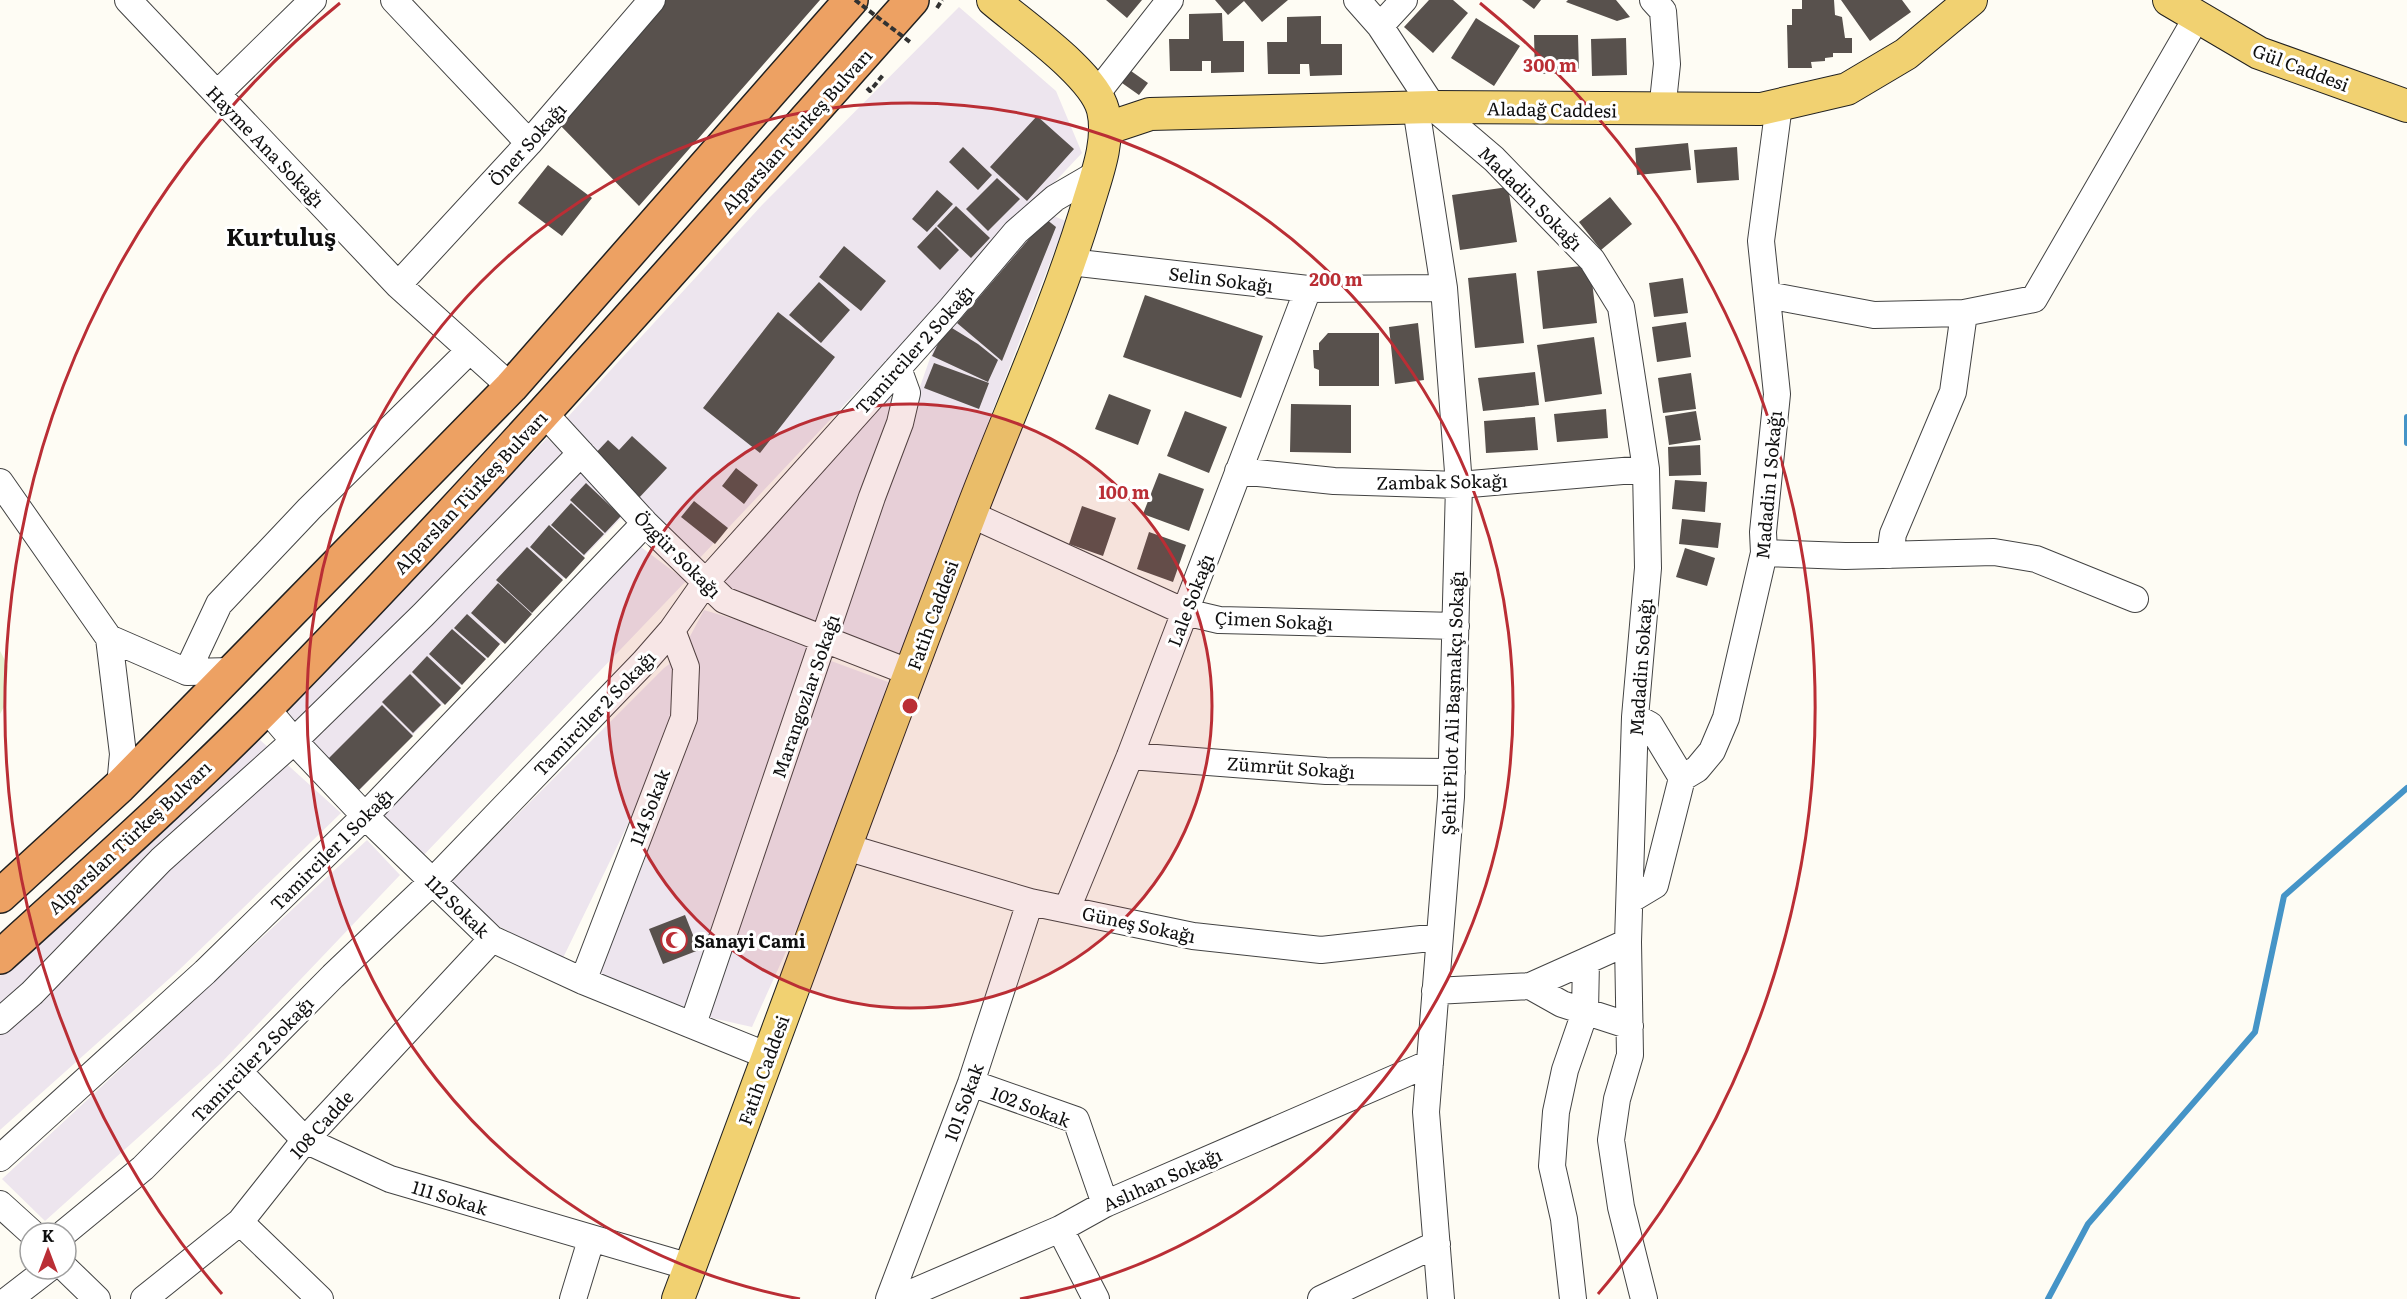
<svg xmlns="http://www.w3.org/2000/svg" width="2407" height="1299" font-family="Literata,serif">
<style>
.industrial{fill:#ede5ee}
.pitch{fill:#e5f0cf}
.lines{fill:none;stroke-linecap:round;stroke-linejoin:round}
.stream{stroke:#4594c7;stroke-width:6}
.building{fill:#58514d}
.minor-casing{stroke:#434343;stroke-width:28}
.major-casing{stroke:#212121;stroke-width:34}
.highway-casing{stroke:#212121;stroke-width:36}
.path{stroke:#323232;stroke-width:4;stroke-dasharray:6 3;stroke-linecap:butt}
.minor{stroke:#fff;stroke-width:26}
.major{stroke:#f1d171;stroke-width:32}
.highway{stroke:#eda163;stroke-width:33}
.path-bridge{stroke:#323232;stroke-width:4;stroke-dasharray:6 3;stroke-linecap:butt}
.ring{fill:none;stroke:#ba2e35;stroke-width:3}
.labels{text-anchor:middle;dominant-baseline:central;stroke-width:6;stroke-linejoin:round;paint-order:stroke}
.street-label{font-size:18px;fill:#101010;stroke:#fff}
.poi-label{font-size:18px;font-weight:bold;fill:#101010;stroke:#fff;text-anchor:start}
.district-label{font-size:24px;font-weight:bold;fill:#101010;stroke:#fff}
.centre{fill:#ba2e35;stroke:#fff;stroke-width:3}
.ring-label{font-size:18px;text-anchor:middle;font-weight:bold;fill:#ba2e35;stroke:#fff;stroke-width:6;stroke-linejoin:round;paint-order:stroke}
</style>
<rect width="100%" height="100%" fill="#fefcf4"/>
<path class="industrial" d="M959,7L1056,91L1082,153L696,562L565,420L762,205Z
M1046,213L1066,221L936,557L903,658L834,630L940,330Z
M884,396L899,401L817,624L716,587Z
M547,438L626,513L353,797L280,710Z
M637,544L686,581L419,860L377,818Z
M704,610L812,643L689,1010L596,975L644,862L684,737L688,689L696,654L686,644Z
M680,656L679,719L562,960L469,910L445,887L664,668Z
M823,658L888,682L825,865L752,1027L703,1016Z
M260,740L341,813L179,970L0,1130V976Z
M367,840L400,875L220,1064L45,1221L2,1179Z"/>
<path class="pitch" d="M0,651L8,666L5,705L0,714Z"/>
<g class="lines">
<path class="stream" d="M2407,417V443
M2048,1299L2088,1224L2255,1032L2284,896L2407,788"/>
</g>
<path class="building" d="M663,0H820L639,206L557,122Z
M1106,0H1142L1127,18Z
M1215,0H1288L1262,22L1244,1L1228,15Z
M1429,0H1453L1468,13L1433,53L1404,27Z
M1522,0H1541L1534,9Z
M1568,0H1616L1630,17L1617,21L1566,2Z
M1802,0H1834L1835,15L1842,17L1845,38H1852V53H1833V57L1825,58V61L1811,62L1812,68H1788L1787,25H1792V9H1802Z
M1841,0H1902L1911,12L1870,41Z
M1222,13L1223,41H1244V72L1211,73V61H1202V71H1170L1169,39H1189V14Z
M1321,16V44H1342V75L1310,76L1309,64H1300V74H1268L1267,42H1287V17Z
M1476,18L1520,46L1494,86L1451,58Z
M1534,35H1578L1579,73L1535,74Z
M1626,38L1627,75L1592,76L1591,39Z
M1131,71L1148,83L1139,95L1122,83Z
M1037,116L1074,149L1027,201L990,167Z
M1688,143L1691,170L1637,175L1635,148Z
M963,147L992,175L978,190L949,162Z
M1737,147L1739,180L1697,183L1694,150Z
M548,165L592,198L562,236L518,203Z
M997,178L1020,199L988,231L966,209Z
M1508,187L1517,242L1460,250L1452,195Z
M937,190L953,204L927,232L912,219Z
M1610,197L1632,224L1601,250L1579,222Z
M956,206L990,238L971,258L937,226Z
M1046,219L1056,227L1002,361L957,323Z
M936,227L959,250L940,270L917,247Z
M844,246L886,281L861,311L819,277Z
M1590,265L1597,323L1543,329L1537,271Z
M1516,273L1524,343L1475,348L1468,278Z
M1683,278L1688,313L1654,317L1649,283Z
M819,282L850,310L821,343L789,315Z
M1145,295L1263,336L1241,398L1123,357Z
M778,312L835,357L760,453L703,408Z
M1686,322L1691,357L1657,362L1652,327Z
M1418,323L1424,380L1395,384L1389,327Z
M947,325L978,344L998,360L988,382L932,356Z
M1328,333H1379V386H1319V370L1314,368L1313,350H1319V343Z
M1594,337L1602,394L1545,402L1537,345Z
M934,363L989,383L979,409L924,388Z
M1535,372L1539,405L1483,411L1478,378Z
M1691,373L1696,409L1663,413L1658,378Z
M1109,394L1151,410L1138,445L1095,429Z
M1291,404L1351,405V453L1290,452Z
M1606,409L1608,438L1557,442L1554,414Z
M1185,411L1227,427L1209,473L1167,456Z
M1696,411L1701,440L1669,445L1665,416Z
M1535,417L1538,450L1486,453L1484,421Z
M632,436L667,468L637,500L591,458L608,440L619,450Z
M1700,445L1701,475L1669,476L1668,447Z
M736,468L758,485L744,504L722,486Z
M1159,473L1204,489L1189,531L1143,514Z
M1675,480L1707,482L1705,512L1672,509Z
M586,483L621,516L605,533L570,500Z
M694,501L728,528L715,544L681,517Z
M571,503L604,534L584,555L551,525Z
M1082,506L1116,518L1103,556L1069,544Z
M1682,519L1721,523L1718,548L1679,544Z
M549,525L585,558L566,579L530,547Z
M1149,532L1186,545L1173,582L1137,569Z
M527,547L563,580L532,613L496,580Z
M1685,548L1715,558L1707,586L1676,577Z
M498,583L532,614L505,644L471,613Z
M467,614L500,644L488,658L454,628Z
M452,629L486,659L462,685L429,654Z
M427,656L461,688L445,705L412,672Z
M410,674L441,705L413,733L382,702Z
M382,705L413,736L354,795L323,764Z
M685,915L699,950L663,964L649,929Z"/>
<g class="lines">
<g class="minor-casing">
<path id="minor" d="M128,0L398,285L511,387
M394,0L529,143
M1357,0L1380,26L1433,107L1494,159L1592,260L1621,307L1646,469L1648,568L1635,717L1628,942L1630,1055L1617,1099L1611,1140L1621,1207L1644,1299
M1653,0L1663,11L1667,64L1662,111
M1380,26L1404,0
M1097,93L1170,0
M217,94L313,0
M1416,108L1444,288L1459,485L1451,797L1426,1112L1441,1299
M1070,262L1308,289L1444,288
M398,285L529,143L652,0
M1767,295L1874,315L1964,313L2034,299L2197,17
M545,414L645,523L724,600L911,673
M1238,471L1334,481L1459,485L1646,469
M0,482L109,638
M970,514L1185,612L1219,620L1456,626
M1764,553L1845,556L1994,552L2036,559L2135,599
M1890,555L1893,534L1953,392L1964,313
M187,672L219,604L309,509L470,350
M266,708L294,741L365,816L492,939L583,981L768,1056
M1635,717L1650,725L1682,778
M1130,756L1326,771L1452,772
M120,786L123,754L109,638L187,672L232,671
M846,847L1030,902L1193,936L1321,950L1439,937
M1630,900L1655,885L1682,778L1697,769L1712,751L1726,718L1764,553L1763,532L1777,394L1761,241L1779,105
M1067,909L1130,756L1308,289
M583,981L684,718L686,667L672,630
M1530,986L1562,1004L1630,1026
M1435,991L1530,986L1586,961
M0,1021L32,993L161,860L294,741L423,615L581,453
M693,1024L872,497L900,423L907,393L898,368
M240,1073L305,1140L390,1179L690,1267
M971,1083L1076,1120L1105,1204
M0,1158L205,972L365,816L645,523
M0,1204L32,1233
M240,1222L320,1299
M1060,1229L1096,1299
M64,1233L143,1168L333,976L433,881L644,662L672,630L705,583L950,310L1016,232L1055,198L1098,173
M66,1269L97,1299
M9,1299L48,1269
M144,1299L240,1222L305,1140L492,939
M573,1299L591,1240
M889,1299L971,1083L1030,902
M897,1299L1060,1229L1105,1204L1430,1063
M1321,1299L1437,1244
M1573,1299L1564,1219L1552,1166L1556,1112L1565,1070L1585,1012L1586,961L1628,942"/>
</g>
<g class="major-casing">
<path id="major" d="M2169,0L2259,53L2407,106
M1105,129L1150,114L1433,107L1761,109L1847,89L1906,54L1971,0
M678,1299C776,1038 870,775 970,515C1008,415 1053,317 1085,214C1094,182 1111,143 1103,110C1094,74 1022,25 993,0"/>
</g>
<g class="highway-casing">
<path id="highway" d="M0,896L120,786L511,387L851,0
M0,957C90,875 181,794 267,707C491,479 700,238 912,0"/>
</g>
<path class="path" d="M937,8L942,0
M867,88L870,91L883,75"/>
<use href="#minor" class="minor"/>
<use href="#major" class="major"/>
<use href="#highway" class="highway"/>
<path class="path-bridge" d="M855,0L910,42"/>
</g>
<circle cx="910" cy="706" r="302" fill="#ba2e35" fill-opacity=".12"/>
<g class="ring">
<circle cx="910" cy="706" r="302"/>
<path d="M800 1299A603 603 0 1 1 1020 1299"/>
<path d="M222 1294A905 905 0 0 1 340 3M1480 3A905 905 0 0 1 1598 1294"/>
</g>
<defs>
<g id="mosque-ring" transform="scale(1.35)"><circle r="9.5" fill="#fff" stroke="#ba2e35" stroke-width="1.5"/><path d="M3.5-4.9A6 6 0 1 0 3.5 4.9A5 5 0 1 1 3.5-4.9Z" fill="#ba2e35"/></g>
</defs>
<g fill-rule="evenodd">
<use href="#mosque-ring" x="674" y="940"/>
</g>
<g class="labels">
<g class="street-label">
<text transform="translate(2301 67) rotate(21)">Gül Caddesi</text>
<text transform="translate(1552 109) rotate(1)">Aladağ Caddesi</text>
<text transform="translate(796 131) rotate(-48)">Alparslan Türkeş Bulvarı</text>
<text transform="translate(527 144) rotate(-48)">Öner Sokağı</text>
<text transform="translate(266 146) rotate(46)">Hayme Ana Sokağı</text>
<text transform="translate(1531 198) rotate(45)">Madadin Sokağı</text>
<text transform="translate(1221 279) rotate(7)">Selin Sokağı</text>
<text transform="translate(914 349) rotate(-48)">Tamirciler 2 Sokağı</text>
<text transform="translate(1442 481) rotate(-1)">Zambak Sokağı</text>
<text transform="translate(1768 485) rotate(-85)">Madadin 1 Sokağı</text>
<text transform="translate(470 492) rotate(-47)">Alparslan Türkeş Bulvarı</text>
<text transform="translate(678 554) rotate(45)">Özgür Sokağı</text>
<text transform="translate(1190 600) rotate(-69)">Lale Sokağı</text>
<text transform="translate(932 615) rotate(-70)">Fatih Caddesi</text>
<text transform="translate(1274 620) rotate(3)">Çimen Sokağı</text>
<text transform="translate(1640 667) rotate(-86)">Madadin Sokağı</text>
<text transform="translate(805 696) rotate(-71)">Marangozlar Sokağı</text>
<text transform="translate(1452 703) rotate(-88)">Şehit Pilot Ali Başmakçı Sokağı</text>
<text transform="translate(594 713) rotate(-46)">Tamirciler 2 Sokağı</text>
<text transform="translate(1291 767) rotate(4)">Zümrüt Sokağı</text>
<text transform="translate(649 807) rotate(-69)">114 Sokak</text>
<text transform="translate(129 837) rotate(-43)">Alparslan Türkeş Bulvarı</text>
<text transform="translate(331 849) rotate(-45)">Tamirciler 1 Sokağı</text>
<text transform="translate(458 906) rotate(44)">112 Sokak</text>
<text transform="translate(1139 924) rotate(12)">Güneş Sokağı</text>
<text transform="translate(252 1059) rotate(-46)">Tamirciler 2 Sokağı</text>
<text transform="translate(763 1070) rotate(-70)">Fatih Caddesi</text>
<text transform="translate(963 1102) rotate(-70)">101 Sokak</text>
<text transform="translate(1031 1106) rotate(21)">102 Sokak</text>
<text transform="translate(321 1124) rotate(-48)">108 Cadde</text>
<text transform="translate(1162 1179) rotate(-24)">Aslıhan Sokağı</text>
<text transform="translate(450 1197) rotate(17)">111 Sokak</text>
</g>
<g class="poi-label">
<text x="694" y="940">Sanayi Cami</text>
</g>
<g class="district-label">
<text x="281" y="235">Kurtuluş</text>
</g>
</g>
<circle cx="910" cy="706" r="9" class="centre"/>
<g class="ring-label">
<text x="1550" y="72">300 m</text>
<text x="1336" y="286">200 m</text>
<text x="1124" y="499">100 m</text>
</g>
<g transform="translate(48 1251)"><circle r="28" fill="#ffffff" stroke="#9f9f9f" stroke-width="1.5"/>
<path d="M0-4.5L10 22L0 15L-10 22Z" fill="#ba2e35"/>
<text y="-9" font-size="16" font-weight="bold" text-anchor="middle" fill="#101010">K</text>
</g>
</svg>
